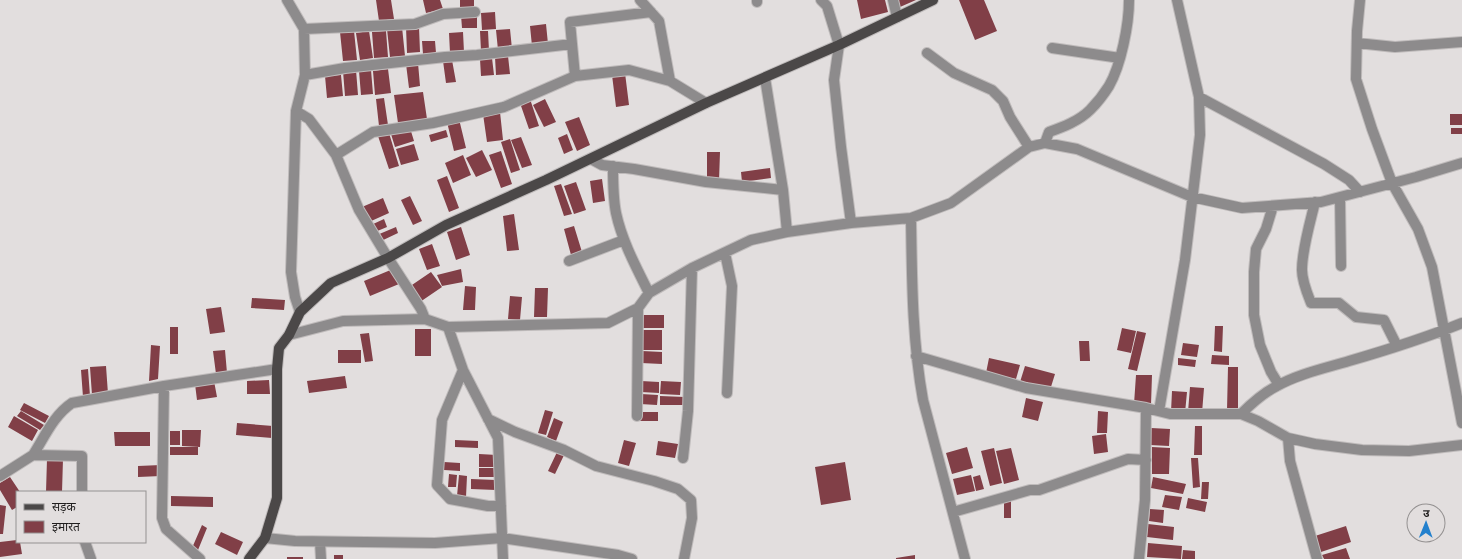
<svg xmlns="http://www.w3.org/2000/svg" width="1462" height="559" font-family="'Public Sans','Noto Sans Devanagari',sans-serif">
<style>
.building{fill:#813f47}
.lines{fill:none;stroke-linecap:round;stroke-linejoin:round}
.minor-casing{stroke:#bfbbbb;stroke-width:12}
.major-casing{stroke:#bfbbbb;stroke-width:12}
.minor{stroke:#8d8b8c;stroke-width:10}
.major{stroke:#4b4848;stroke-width:10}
</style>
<rect width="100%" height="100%" fill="#e2dede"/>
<path class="building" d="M376,0H391L394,19L379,21Z
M423,0H440L443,9L426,13Z
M460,0H474V9L460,10Z
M857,0H885L888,12L861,19Z
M897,0H916L900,7Z
M959,0H984L997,31L975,40Z
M495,12L496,29L482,30L481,13Z
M461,15H477V28H462Z
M546,24L548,44L532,46L530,26Z
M402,27L405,56L390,57L387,29Z
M406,27H419L420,52L407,53Z
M510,29L512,49L498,50L496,30Z
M354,31L357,60L343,61L340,32Z
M369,31L373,58L360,60L356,33Z
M386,31L388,57L374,58L372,32Z
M480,31H488L489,51H481Z
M463,32L464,52L450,53L449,33Z
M422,41H435L436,53L423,54Z
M508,56L510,74L496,75L495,57Z
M492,58L494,75L481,76L480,59Z
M452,60L456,82L446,83L443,61Z
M418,63L420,86L409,88L406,64Z
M388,69L391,93L375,95L373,71Z
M356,70L358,95L345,96L343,71Z
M371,70L373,94L361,95L359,71Z
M625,73L629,105L616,107L612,75Z
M341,75L343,96L327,98L325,76Z
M423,92L427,119L398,123L394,95Z
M384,98L388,125L379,126L376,99Z
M530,99L539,126L529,129L520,103Z
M545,99L556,122L544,127L533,105Z
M500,112L503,140L487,142L483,114Z
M1450,114H1462V125H1450Z
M579,117L590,145L577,151L565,122Z
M459,119L466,148L454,151L447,122Z
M410,128L414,141L395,147L391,134Z
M1451,128H1462V134H1451Z
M446,130L448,137L431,142L429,135Z
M389,133L399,166L389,169L378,136Z
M567,134L573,150L564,154L558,138Z
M521,137L532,165L522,168L511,140Z
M510,139L520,170L511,173L501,142Z
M414,144L419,160L401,165L396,149Z
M482,150L492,170L476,177L466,158Z
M501,151L512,184L501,188L489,155Z
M707,152H720L719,181H707Z
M463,155L471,175L453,183L445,163Z
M770,168L771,178L742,182L741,172Z
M447,176L459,208L449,212L437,180Z
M602,179L605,201L593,203L590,181Z
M576,182L586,210L574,214L564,186Z
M561,184L572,214L564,216L554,186Z
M410,196L422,221L413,225L401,200Z
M383,198L389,213L369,222L362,207Z
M514,214L519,250L507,251L503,216Z
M384,219L387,227L375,232L371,225Z
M574,226L582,252L571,255L564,229Z
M396,227L398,233L379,242L377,235Z
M461,227L470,255L456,260L447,232Z
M432,244L440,266L427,270L419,249Z
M393,269L399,284L370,296L364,281Z
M461,269L463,282L442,286L437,275Z
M431,272L442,287L420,302L409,287Z
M465,286L476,287L475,310H463Z
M535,288H548L547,317H534Z
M510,296L522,297L520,320L508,319Z
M252,298L285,300L284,310L251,308Z
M221,307L225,332L210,334L206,309Z
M643,315H664V328H643Z
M1215,326H1223L1222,352L1214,351Z
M170,327H178V354H170Z
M1122,328L1136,331L1131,353L1117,350Z
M415,329H431V356H415Z
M642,330H662V350H642Z
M1137,331L1146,333L1137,371L1128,369Z
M369,333L373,361L365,362L360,334Z
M1079,341H1089L1090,361H1080Z
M1183,343L1199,345L1197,357L1181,355Z
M151,345L160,346L158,379L149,381Z
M225,350L227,373L216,374L213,351Z
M338,350H361V363H338Z
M642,351L662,352V364L641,363Z
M1212,355L1229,356V365L1211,364Z
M989,358L1020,365L1016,379L986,373Z
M1178,358L1196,360L1195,367L1178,365Z
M106,366L108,394L92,395L90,367Z
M1025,366L1055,374L1050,390L1020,382Z
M1228,367H1238V411L1227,410Z
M88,369L90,396L83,397L81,370Z
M1136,375H1152L1151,405L1134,404Z
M345,376L347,388L309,393L307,381Z
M269,380L270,394H247V381Z
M214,381L217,397L197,400L195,384Z
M641,381L659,382V393L641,392Z
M661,381L681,382L680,395L660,394Z
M1190,387L1204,388L1202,413L1188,412Z
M1172,391L1187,392L1185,413L1171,412Z
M641,394L658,395L657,405L640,404Z
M660,396L685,397V405H660Z
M1026,398L1043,402L1038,421L1022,417Z
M24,403L49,416L45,423L20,410Z
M545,410L553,412L546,435L538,433Z
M21,411L44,425L40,430L17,416Z
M1098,411L1108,412L1107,433H1097Z
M637,412H658V421H637Z
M14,416L38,430L32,441L8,427Z
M554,418L563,422L556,441L547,437Z
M237,423L273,426L272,438L236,435Z
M1195,426H1202V455H1194Z
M1151,428L1170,429L1169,446L1150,445Z
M182,430H201L200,447L182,446Z
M170,431H180V445H170Z
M114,432H150V446H115Z
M1106,434L1108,452L1094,454L1092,436Z
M455,440L478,441V448L455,447Z
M624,440L636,443L629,466L618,463Z
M658,441L678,444L675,458L656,455Z
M170,447H198V455H170Z
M967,447L973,468L952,474L946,453Z
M1152,447L1170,448L1169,474H1152Z
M994,448L1002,483L990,486L981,451Z
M1011,448L1019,480L1004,484L996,451Z
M558,450L565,453L555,474L548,471Z
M479,454L497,455V467H479Z
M1191,458H1198L1200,487L1193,488Z
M47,459H63L62,492H46Z
M444,462L460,463V471L444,470Z
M845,462L851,500L821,505L815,467Z
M161,465V476L138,477V466Z
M479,468H497V477H479Z
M449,474L457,475L456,487H448Z
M459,475L467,476L466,497L457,496Z
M971,475L975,491L957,495L953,479Z
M980,475L984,489L976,491L973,477Z
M10,477L20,492H17V507L12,510L0,490V483Z
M1153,477L1186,484L1183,494L1151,488Z
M471,479L496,480V490L471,489Z
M1202,482H1209L1208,499H1201Z
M1165,495L1182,497L1179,510L1162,507Z
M171,496L213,497V507L171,506Z
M1188,498L1207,502L1205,512L1186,508Z
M1004,499H1011V518H1004Z
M0,505L6,506L3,534H0Z
M1150,509L1164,510L1163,523L1149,521Z
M1148,524L1174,527L1173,540L1147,537Z
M202,525L207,528L198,550L192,548Z
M1346,526L1351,542L1321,552L1315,536Z
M221,532L243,542L237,555L215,544Z
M17,540V542H20L22,554L0,557V542Z
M1148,543L1182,546L1181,559L1147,557Z
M1346,548L1350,559H1324L1322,555Z
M1183,550L1195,551V559H1182Z
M334,555H343V559H334Z
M915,555V559H896V558Z
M287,557H303V559H287Z"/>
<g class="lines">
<g class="minor-casing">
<path id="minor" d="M287,0L304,29L305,75L296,111L291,272L295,297L300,312
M640,0L659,21L670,81L706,103
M757,0V2
M821,0L827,6L839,45L834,80L841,147L851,223
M893,0L897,17
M1360,0L1357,31L1356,79L1372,129L1392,183L1418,229L1432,267L1462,423
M304,29L415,24L443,14L475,12
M1357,43L1395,47L1462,42
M572,44L570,22L651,12
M1052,48L1120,58
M927,53L954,73L992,90L1003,101L1010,117L1029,147
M305,75L345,68L445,57L477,55L572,44L575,76
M765,78L783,190L787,232
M1199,97L1324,164L1349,180L1360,192
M296,111L309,119L336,155
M1045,143L1049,132C1063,127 1079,121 1090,110C1096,104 1104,94 1109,86C1121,65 1129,25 1129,0
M591,159L602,165L634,169L706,182L783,190
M613,166C613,182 613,198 616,213C622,241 636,267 649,293
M1340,197L1341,266
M1315,202C1310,223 1302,249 1302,270C1302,281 1307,293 1311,303H1339L1356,317L1384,320L1397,346
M1273,206L1266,229L1256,249L1254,272V315L1260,345L1271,372L1279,385
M911,218C912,280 912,339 923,400L965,559
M725,253L732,286L727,393
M569,261L624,240
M425,319L421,309L388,258L359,210L336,155L373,132L433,123L504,107L575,76L629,70L670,81
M448,327L463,370L498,438L503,559
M289,335L343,321L425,319L448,327L608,323L638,308L649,293L692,268L751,240L787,232L851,223L911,218L951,203L1029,147L1045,143L1077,149L1192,197L1242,208L1321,202L1416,177L1462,163
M916,356L1026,388L1146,408L1170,414H1241L1258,421L1288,438L1315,444L1362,450L1409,451L1462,445
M463,370L442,420L437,485L450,499L488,506H501
M164,386L162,518L166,529L200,559
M1159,411L1185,260L1200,135L1199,97L1177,0
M1241,414C1252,403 1263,393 1277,386C1298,374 1326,368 1349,361C1387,350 1425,338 1462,323
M637,416L638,308
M488,419L515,432L564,450L596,466L654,481L678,489L691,500L692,518L684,559
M1288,438L1290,461L1317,559
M683,458L688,411L692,268
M0,476L33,455
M82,492V456L33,455C45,436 54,415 72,403L164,386L277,369
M953,512L1030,490H1039L1128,459L1146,460
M265,538L295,541L435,543L502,538L618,555L632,559
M85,542L91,559
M320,542L321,559
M1139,559L1145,500L1146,408"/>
</g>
<g class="major-casing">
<path id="major" d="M249,559L265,538L277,498V369L279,348L289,335L300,312L331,283L388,258L446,225L546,180L706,103L839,45L933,0"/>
</g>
<use href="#minor" class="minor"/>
<use href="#major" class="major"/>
</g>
<rect x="16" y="491" width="130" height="52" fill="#e2dede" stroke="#949191"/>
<rect x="24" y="504" width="20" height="6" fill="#4b4848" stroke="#949191"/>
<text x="52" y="511" font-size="12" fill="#201e1e">सड़क</text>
<rect x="24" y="521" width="20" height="12" fill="#813f47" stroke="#949191"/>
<text x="52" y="531" font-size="12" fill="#201e1e">इमारत</text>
<g transform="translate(1426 523) rotate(1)"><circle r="19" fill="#e2dede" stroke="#949191"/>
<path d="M0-3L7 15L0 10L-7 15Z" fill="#2380cd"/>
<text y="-6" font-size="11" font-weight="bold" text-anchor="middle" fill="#201e1e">उ</text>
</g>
</svg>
